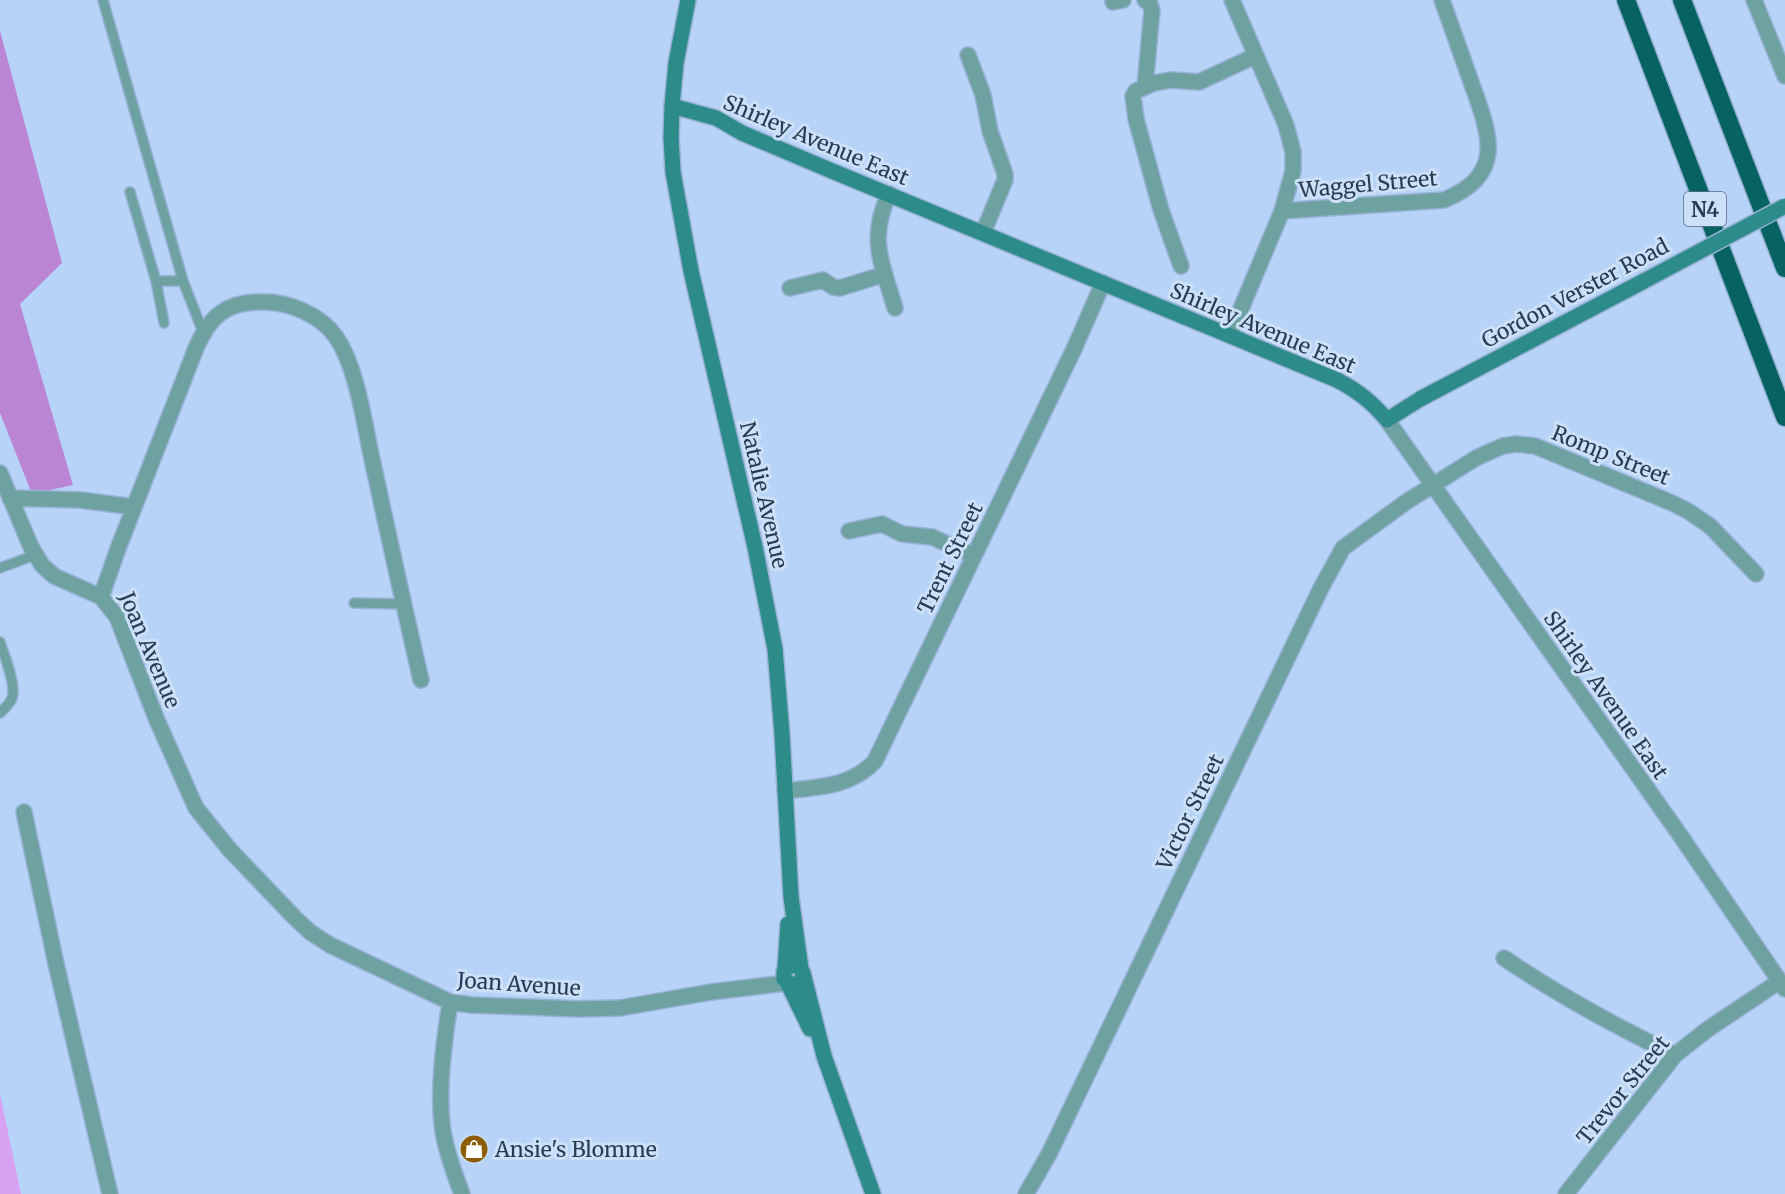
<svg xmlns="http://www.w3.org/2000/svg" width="1785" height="1194" font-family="Merriweather,serif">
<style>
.green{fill:#d8a2f2}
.forest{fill:#ba85d4}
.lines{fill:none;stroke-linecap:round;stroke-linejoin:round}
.lane-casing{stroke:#97b2d4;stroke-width:12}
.street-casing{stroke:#97b2d4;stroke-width:18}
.secondary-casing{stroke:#97b2d4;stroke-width:18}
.highway-casing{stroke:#97b2d4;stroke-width:21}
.lane{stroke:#6da2a1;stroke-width:9}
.street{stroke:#6da2a1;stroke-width:15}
.secondary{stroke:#2d8b8a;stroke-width:15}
.highway{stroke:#066362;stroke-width:18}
.secondary-bridge-casing{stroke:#97b2d4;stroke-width:18;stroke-linecap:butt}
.secondary-bridge{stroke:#2d8b8a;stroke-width:15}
.labels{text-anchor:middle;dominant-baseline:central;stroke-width:6;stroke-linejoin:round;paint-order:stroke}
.shield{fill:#cce0f8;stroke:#586c84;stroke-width:1.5}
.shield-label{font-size:20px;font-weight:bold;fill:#273b53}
.street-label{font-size:21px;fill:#273b53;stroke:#cce0f8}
.poi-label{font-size:21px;fill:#273b53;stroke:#cce0f8;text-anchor:start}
</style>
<rect width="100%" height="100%" fill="#b7d3f8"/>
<path class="green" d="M0,1094L21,1194H0Z"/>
<path class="forest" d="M0,31L62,263L20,304L73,485L32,494L0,413Z"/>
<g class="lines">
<g class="lane-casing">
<path id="lane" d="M103,0L183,281L203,332
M130,192L156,281H183
M156,281L164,323
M0,568L35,555
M354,603L403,604
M0,642C4,655 17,686 12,698C10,704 4,709 0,713"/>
</g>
<g class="street-casing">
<path id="street" d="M1145,0L1150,4L1152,10L1145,86
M1754,0L1785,76
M1113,2L1123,0
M968,55L983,95L990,131L1005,174V180L983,233
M889,194C868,239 882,264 895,308
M1282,211L1444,200C1509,174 1488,130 1470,79C1461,53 1451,26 1442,0
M1181,266L1161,210L1136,119L1133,96L1136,91L1154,83L1171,80L1199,82L1255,56
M790,288L823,280L833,287L840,288L885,274
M1230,335L1282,211L1293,171V152L1286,125L1232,0
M1387,420L1680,835L1785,989
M0,473L31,547L42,565L54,576L101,597L117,617L156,718L196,808L230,850L295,918L310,932L330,945L450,1002L472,1005L578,1009L620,1008L711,992L786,983
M10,498L80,500L134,507
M849,531L882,524L902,534L932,537L974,556
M101,597L119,546L196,348C210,316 226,302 261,302C288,301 321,315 336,337C357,367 364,423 372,459C388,533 404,607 421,680
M785,791C819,787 851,787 875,761L1074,349L1103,283
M24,812L56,964L110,1194
M1504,958C1558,995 1615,1026 1675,1055
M450,1002C444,1042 437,1091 443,1132C447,1153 454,1173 462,1194
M1026,1194L1049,1154L1321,588L1343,548L1406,502L1476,458L1487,453L1503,446L1516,444L1535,446L1672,503L1688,511L1710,526L1756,574
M1566,1194L1675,1055L1708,1029L1780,981"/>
</g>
<g class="secondary-casing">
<path id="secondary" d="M688,0L676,63L672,106L671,138L673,172L691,271L755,547L775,649L782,734L791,897L801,969
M672,106L716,118L742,133L832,171L1337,380C1358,391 1372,402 1387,420L1420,399L1644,281
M785,969L788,924
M803,977L799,983L792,985L784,979V971L788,967L795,965L801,969L803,973L824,1056L873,1194
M788,984L810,1029"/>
</g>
<g class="highway-casing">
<path id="highway" d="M1626,0L1785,417
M1682,0L1785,268"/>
</g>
<use href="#lane" class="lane"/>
<use href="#street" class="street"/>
<use href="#secondary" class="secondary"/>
<use href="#highway" class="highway"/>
<g class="secondary-bridge-casing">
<path id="secondary-bridge" d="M1644,281L1785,206"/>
</g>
<use href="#secondary-bridge" class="secondary-bridge"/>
</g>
<defs>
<g id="shop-disc" transform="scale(1.5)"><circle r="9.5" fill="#8b5c02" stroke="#cce0f8"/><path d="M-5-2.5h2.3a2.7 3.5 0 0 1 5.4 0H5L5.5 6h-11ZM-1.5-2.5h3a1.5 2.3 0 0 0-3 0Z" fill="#fff"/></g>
</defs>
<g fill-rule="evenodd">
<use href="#shop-disc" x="474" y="1149"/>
</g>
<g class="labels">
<rect class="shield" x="1684" y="192" width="42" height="34" rx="4.5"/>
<g class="shield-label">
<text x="1705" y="209">N4</text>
</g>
<g class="street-label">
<text transform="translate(816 140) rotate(23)">Shirley Avenue East</text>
<text transform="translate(1368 184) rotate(-5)">Waggel Street</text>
<text transform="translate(1575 293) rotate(-28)">Gordon Verster Road</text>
<text transform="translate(1263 328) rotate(23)">Shirley Avenue East</text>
<text transform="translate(1611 455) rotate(22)">Romp Street</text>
<text transform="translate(764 495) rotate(77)">Natalie Avenue</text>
<text transform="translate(950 558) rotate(-64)">Trent Street</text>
<text transform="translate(150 650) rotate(67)">Joan Avenue</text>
<text transform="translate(1606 695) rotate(55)">Shirley Avenue East</text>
<text transform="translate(1190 812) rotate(-64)">Victor Street</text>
<text transform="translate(519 984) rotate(4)">Joan Avenue</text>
<text transform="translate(1623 1090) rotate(-51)">Trevor Street</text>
</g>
<g class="poi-label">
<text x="495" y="1149">Ansie's Blomme</text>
</g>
</g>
</svg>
